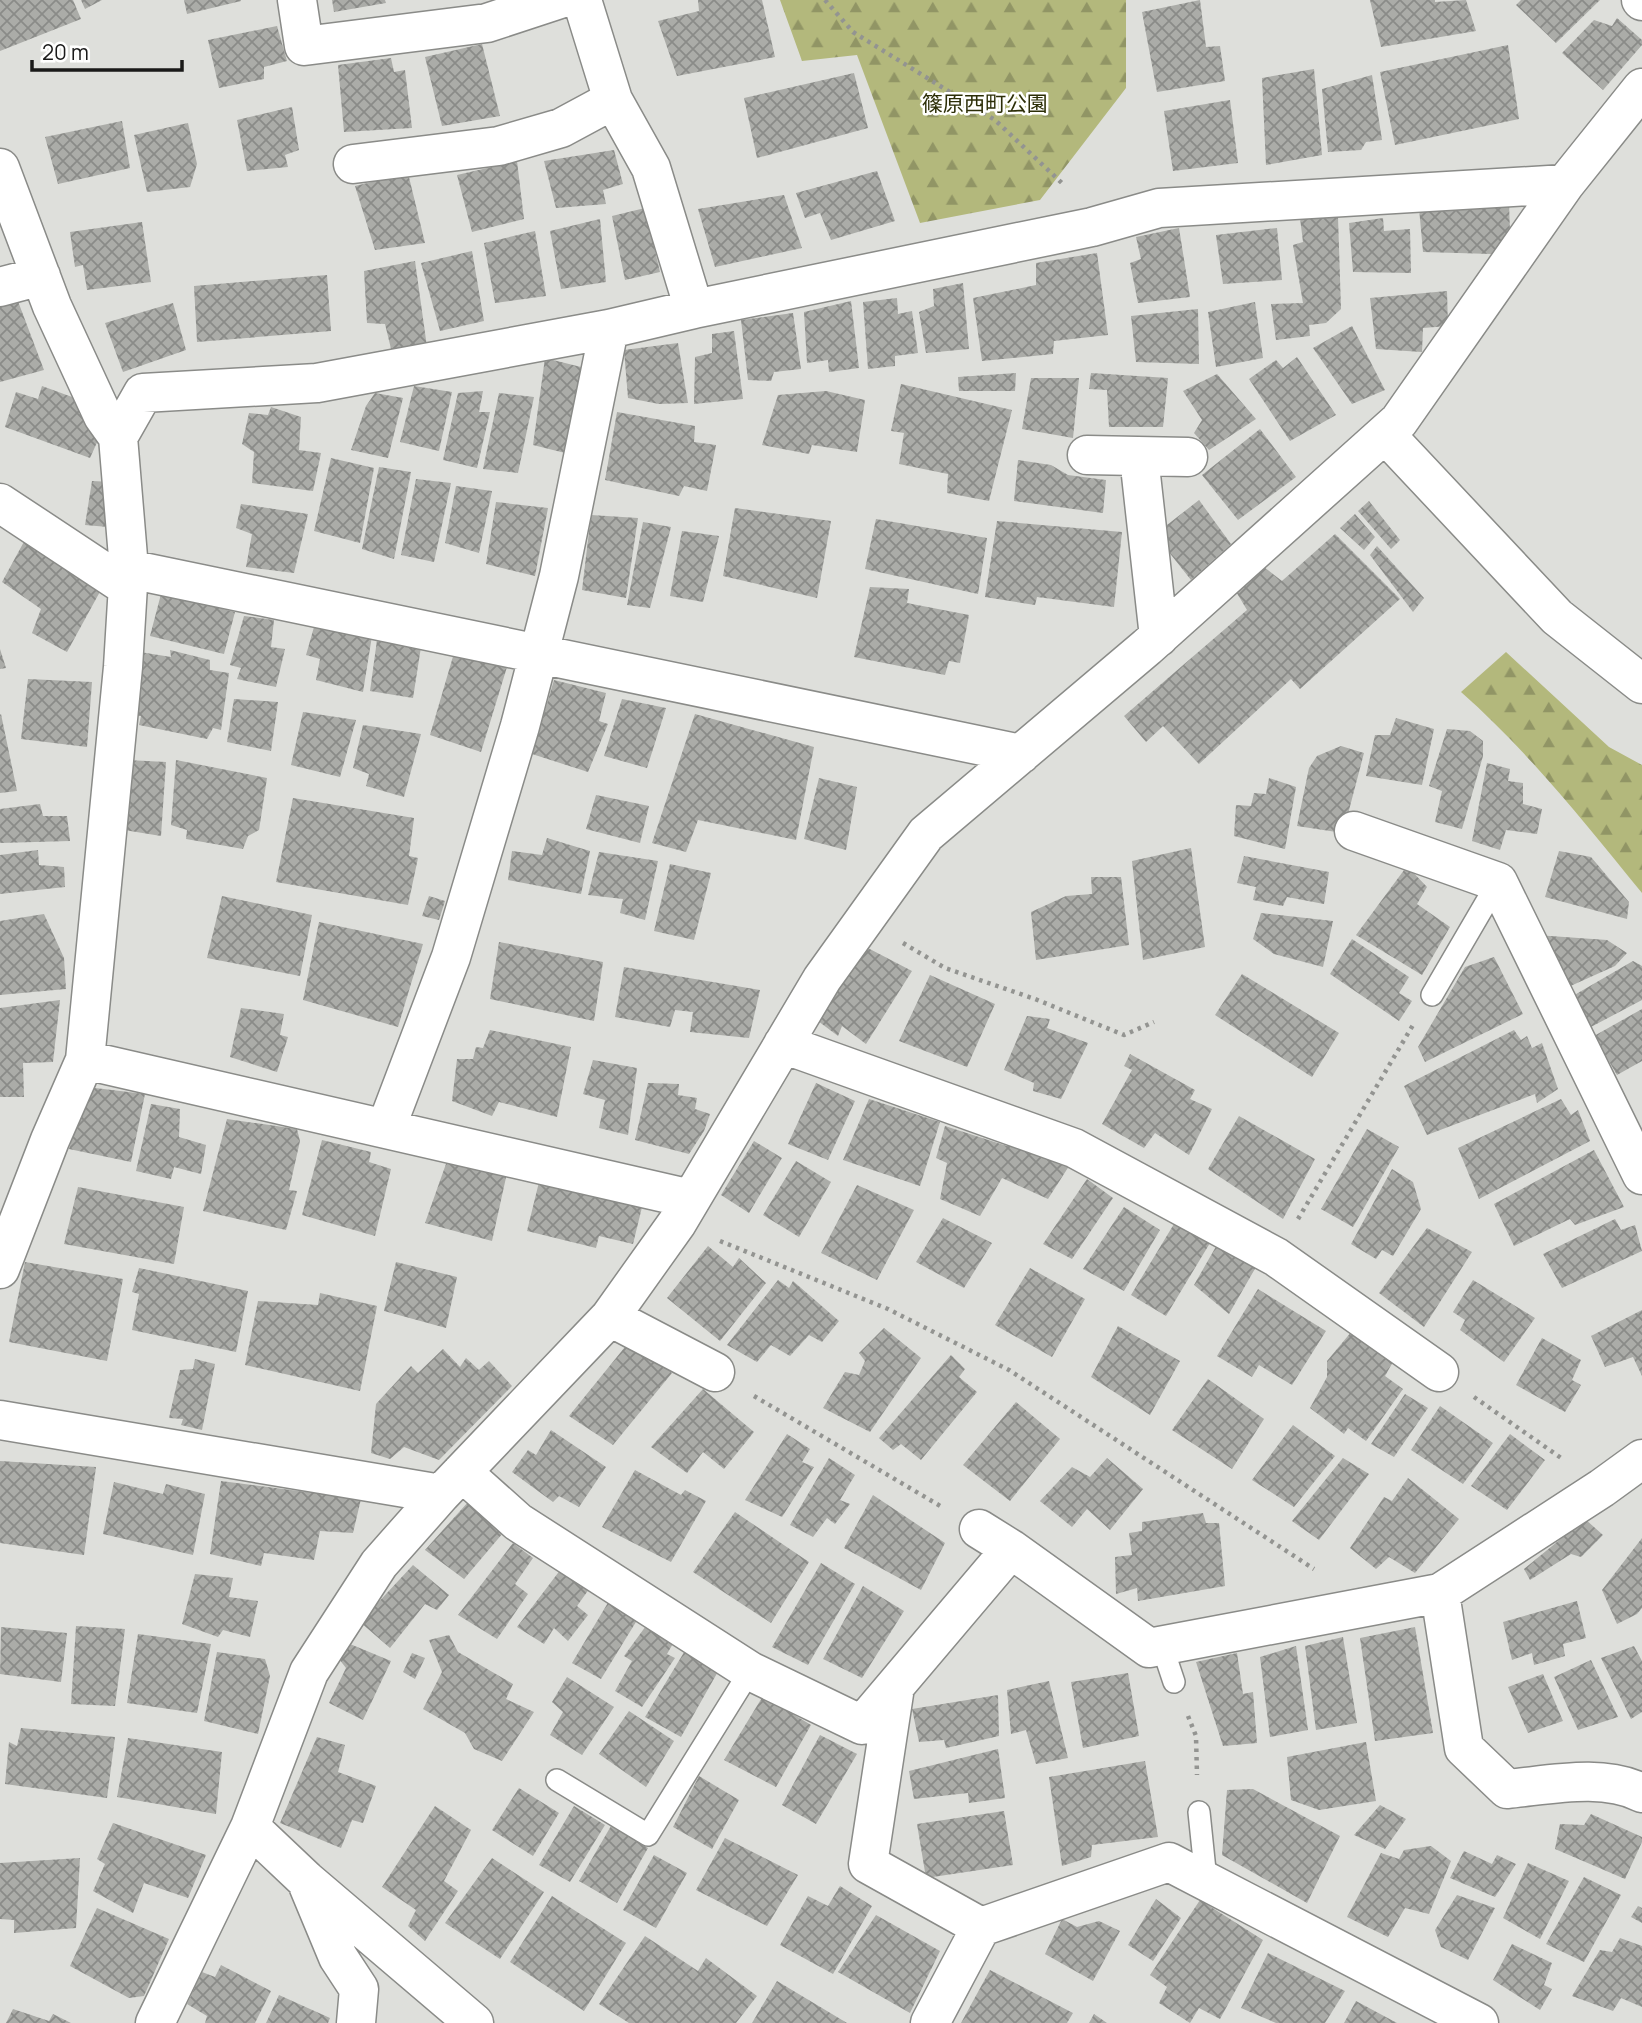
<svg xmlns="http://www.w3.org/2000/svg" width="1642" height="2023" font-family="Manrope,'Noto Sans JP',sans-serif">
<style>
.forest{fill:url(#forest-firs)}
.building{fill:url(#building-cross-hatch)}
.lines{fill:none;stroke-linecap:round;stroke-linejoin:round}
.service-casing{stroke:#8a8b88;stroke-width:24}
.minor-casing{stroke:#8a8b88;stroke-width:41}
.path{stroke:#939491;stroke-width:4.5;stroke-dasharray:3.5 5;stroke-linecap:butt}
.service{stroke:#fff;stroke-width:21}
.minor{stroke:#fff;stroke-width:38}
.labels{text-anchor:middle;dominant-baseline:central;stroke-width:5;stroke-linejoin:round;paint-order:stroke}
.park-label{font-size:21px;fill:#2c2e07;stroke:#fffffe}
</style>
<defs>
<pattern id="forest-firs" width="22" height="20" patternUnits="userSpaceOnUse" patternTransform="scale(1.75)"><rect width="22" height="20" fill="#b3b87c"/><path d="M5 1l3.5 6h-7zM16 11l3.5 6h-7z" fill="#919565"/></pattern>
<pattern id="building-cross-hatch" width="8" height="8" patternUnits="userSpaceOnUse" patternTransform="scale(1.75)"><rect width="8" height="8" fill="#abaca8"/><path d="M0 0l8 8M0 8l8-8" fill="none" stroke="#8a8b88"/></pattern>
</defs>
<rect width="100%" height="100%" fill="#dedfdb"/>
<path class="forest" d="M780,0H1126V88L1040,200L920,223L857,55L802,61Z
M1506,652L1609,747L1642,765V893C1585,823 1529,752 1461,692Z"/>
<path class="building" d="M0,0H73L81,19L0,51Z
M81,0H102L85,9Z
M184,0H241V1L187,14Z
M332,0H385L386,3L334,12Z
M698,0H762L775,57L677,76L658,21L699,11Z
M1200,0L1206,47L1220,46L1225,81L1157,92L1142,12Z
M1370,0H1435V2L1466,0L1476,31L1381,47Z
M1521,0H1600L1556,43L1516,5Z
M1617,18L1642,40V45L1603,90L1562,53L1594,20L1612,26Z
M277,26L287,61L264,67V79L219,88L208,40Z
M482,44L500,116L442,126L425,57Z
M1508,45L1519,119L1395,145L1380,72Z
M391,58L394,72L405,70L412,128L344,132L338,65Z
M1314,69L1322,155L1266,165L1262,78Z
M854,73L868,128L757,158L744,98Z
M1372,75L1382,140L1366,142L1361,150L1328,152L1322,89Z
M1230,100L1238,163L1173,171L1164,111Z
M292,107L299,150L285,155L288,167L247,171L237,120Z
M122,121L130,168L58,184L45,137Z
M188,123L197,164L190,187L147,192L134,135Z
M614,150L623,184L603,190L606,204L556,208L544,161Z
M517,161L524,219L472,232L457,175Z
M877,171L895,221L831,240L820,213L805,218L796,193Z
M408,173L425,243L375,250L355,186Z
M784,195L802,248L715,267L698,209Z
M1509,202L1510,233L1492,254L1423,252L1419,208Z
M645,208L660,272L625,280L612,216Z
M1338,217L1341,309L1326,323L1309,325L1310,336L1276,340L1271,304L1303,303L1293,245L1303,242L1300,218Z
M1383,218L1384,231L1410,229L1411,273L1353,272L1349,223Z
M600,219L606,282L561,289L550,231Z
M142,222L151,282L87,290L83,265L75,267L70,232Z
M1179,228L1190,297L1138,303L1130,263L1141,259L1136,237Z
M1277,228L1282,280L1223,284L1216,235Z
M535,231L546,296L495,303L484,243Z
M472,251L484,321L440,331L421,263Z
M1097,253L1108,335L1054,341L1053,354L982,361L973,298L1036,285V263Z
M415,261L427,347L392,353L385,324L367,323L364,271Z
M327,275L331,331L197,342L194,286Z
M963,283L969,349L926,353L919,312L934,306L933,289Z
M1447,291L1448,326L1423,328L1422,352L1376,349L1370,298Z
M16,296L44,370L0,382V301Z
M897,298L898,314L912,311L918,353L895,356V366L868,369L863,302Z
M851,301L859,368L829,372L828,360L807,363L804,312Z
M1255,302L1263,358L1216,367L1208,312Z
M173,303L186,350L123,372L105,323Z
M1198,309L1199,364L1136,362L1131,316Z
M793,313L801,369L774,372L771,381L748,380L741,320Z
M1352,326L1385,390L1352,404L1313,348Z
M734,331L743,399L694,404L695,357L712,353V334Z
M678,343L688,403L659,404L628,398L624,350Z
M1297,357L1336,415L1290,441L1249,379L1276,360L1283,368Z
M545,358L581,367L565,453L533,445Z
M1016,373L1015,391H959L958,377Z
M1091,373L1168,378L1163,427H1109L1107,390L1089,389Z
M1217,374L1256,419L1209,450L1194,433L1202,420L1183,391Z
M1031,378H1079L1073,438L1022,429Z
M901,384L1012,410L989,501L947,493L948,474L899,464L904,433L891,431Z
M42,386L83,401L79,414H89L99,438L90,458L5,427L16,392L38,399Z
M414,386L452,392L439,451L400,442Z
M483,391L479,412H490L477,468L443,460L458,393Z
M826,391L865,400L857,452L812,445L809,454L762,445L778,395Z
M375,393L403,398L388,458L351,450L366,406Z
M499,393L534,397L518,473L483,469Z
M271,407L301,417L299,450L321,453L313,491L252,483L254,452L242,444L249,413L268,415Z
M617,412L695,426L694,442L716,445L707,491L684,486L679,496L605,480Z
M1260,429L1296,477L1238,520L1202,475Z
M331,458L374,468L360,543L314,531Z
M1018,460L1051,465L1068,475L1106,480L1103,513L1014,501Z
M379,467L411,472L394,559L362,549Z
M416,479L451,483L434,562L401,555Z
M92,481L112,482L108,527L85,525Z
M456,486L492,491L479,553L445,543Z
M1199,500L1231,544L1191,580L1168,551L1167,525Z
M1369,501L1400,540L1391,549L1358,511Z
M496,502L548,508L535,576L486,564Z
M241,504L308,514L294,573L246,567L252,534L236,528Z
M735,508L831,521L817,598L723,576Z
M1355,514L1375,537L1364,550L1340,528Z
M591,515L638,518L626,598L582,590Z
M876,519L987,538L978,594L865,569Z
M997,521L1122,532L1114,607L1037,597L1035,605L985,597Z
M643,522L671,527L650,608L627,605Z
M682,531L719,536L703,602L670,596Z
M1335,534L1400,599L1300,689L1291,679L1199,764L1163,726L1146,742L1124,716L1247,610L1235,590L1264,567L1282,581Z
M26,538L102,588L67,652L32,633L41,609L2,582Z
M1377,546L1424,598L1413,612L1370,555Z
M870,587L909,589L907,603L969,615L960,663L949,661L945,675L854,657Z
M161,594L235,612L224,654L150,636Z
M244,616L274,620L271,647L285,649L276,687L237,679L241,668L230,665Z
M314,627L372,636L363,692L316,680L320,659L306,655Z
M377,640L421,647L413,698L370,691Z
M0,649L6,668L0,669Z
M170,650L210,660V670L229,673L221,730L213,728L207,739L139,725L141,716L128,715L140,652L171,657Z
M454,653L507,667L481,752L430,735Z
M28,679L92,682L87,747L21,739Z
M554,680L606,693L599,721L608,724L588,772L532,754Z
M234,699L278,702L271,751L227,742Z
M622,699L666,708L647,768L604,756Z
M303,712L356,720L340,777L291,765Z
M1,714L17,791L0,793V715Z
M695,714L814,747L796,840L698,820L686,852L652,843Z
M1396,718L1434,729L1422,785L1366,776L1375,735H1390Z
M363,725L421,734L404,797L366,786L369,774L353,768Z
M1447,729L1470,731L1483,741V756L1462,829L1435,822L1442,791L1429,786Z
M1341,746L1364,753L1343,833L1297,826L1309,768L1317,756Z
M127,760L166,762L161,836L118,829Z
M176,760L267,778L259,830L248,836L243,849L186,839L187,830L171,825Z
M1487,763L1510,769L1508,781L1523,783V804L1542,809L1537,834L1506,830L1500,850L1472,841Z
M819,778L857,787L846,850L804,839Z
M1269,778L1296,787L1285,849L1234,836L1236,805L1251,806L1254,793L1266,794Z
M596,795L649,806L640,843L586,829Z
M293,798L414,818L409,856L418,858L408,905L276,882Z
M40,804L43,816H67L70,841L0,843V809Z
M547,838L590,851L581,894L508,880L512,851L542,855Z
M1191,848L1205,947L1143,960L1132,861Z
M38,850L39,865L64,867L65,887L0,894V855Z
M1559,851L1591,857L1629,902L1627,919L1545,897Z
M599,852L658,861L645,920L620,913L623,899L588,895Z
M1244,856L1329,872L1324,904L1287,897L1283,906L1253,900L1256,887L1237,883Z
M670,864L711,873L694,940L654,931Z
M1407,866L1427,887L1417,904L1450,927L1422,975L1356,935Z
M1091,877H1121L1129,945L1036,960L1031,912L1066,896L1092,894Z
M222,896L312,915L300,976L207,958Z
M429,896L445,901L439,920L422,916Z
M1261,913L1333,921L1323,967L1274,954L1253,939Z
M44,914L64,958L66,989L0,995V921Z
M319,922L423,944L398,1027L303,1000Z
M1536,935L1607,940L1627,953L1615,966L1566,988Z
M1352,939L1409,977L1399,993L1412,1001L1399,1021L1330,974Z
M499,942L603,962L594,1021L490,999Z
M864,946L912,971L866,1044L842,1026L838,1036L814,1018Z
M1494,957L1523,1014L1425,1062L1418,1047L1465,967Z
M1633,961L1642,966V1000L1589,1028L1571,997Z
M624,967L760,990L749,1038L690,1032L693,1012L675,1010L670,1027L615,1017Z
M1242,974L1339,1033L1312,1077L1215,1015Z
M930,975L995,1004L967,1067L899,1041Z
M60,1000L53,1062L23,1063L24,1097H0V1008Z
M241,1008L284,1014L280,1035L288,1037L277,1072L230,1057Z
M1642,1009V1061L1617,1075L1594,1036Z
M1027,1016L1050,1019L1047,1028L1088,1043L1061,1099L1033,1091L1034,1083L1004,1070Z
M490,1030L571,1047L557,1117L499,1102L492,1116L452,1101L457,1059H473L476,1047L483,1048Z
M1514,1030L1521,1040L1527,1036L1532,1048L1542,1043L1558,1089L1537,1103L1535,1094L1427,1135L1404,1086Z
M1130,1054L1195,1090L1190,1099L1212,1109L1189,1155L1155,1133L1144,1148L1102,1124L1132,1070L1124,1066Z
M593,1060L637,1068L628,1135L599,1128L605,1100L583,1094Z
M648,1083L679,1084L678,1095L697,1098L695,1109L710,1114L704,1131L689,1154L635,1140Z
M816,1083L855,1101L828,1160L788,1144Z
M87,1087L145,1094L131,1162L69,1149Z
M869,1099L940,1122L920,1186L843,1160Z
M1561,1099L1571,1115L1578,1110L1590,1141L1479,1199L1458,1148Z
M151,1104L180,1109L179,1137L206,1145L201,1174L174,1167L171,1179L136,1171Z
M1239,1116L1315,1159L1283,1219L1208,1169Z
M227,1119L297,1129L300,1141L289,1190L297,1191L286,1230L203,1211Z
M945,1126L1007,1146L1013,1136L1071,1163L1048,1199L1002,1178L980,1216L940,1199L947,1163L936,1158Z
M1367,1129L1399,1147L1353,1227L1321,1209Z
M322,1140L371,1152L369,1162L391,1169L375,1236L302,1215Z
M754,1141L782,1158L749,1213L721,1195Z
M1594,1150L1624,1207L1575,1225L1570,1219L1514,1246L1494,1204Z
M447,1161L507,1173L492,1241L425,1223Z
M796,1161L831,1182L799,1237L763,1215Z
M1392,1169L1413,1182L1421,1209L1393,1256L1382,1250L1376,1259L1351,1244Z
M1087,1179L1113,1198L1072,1259L1043,1244Z
M539,1182L643,1203L633,1244L599,1236L596,1248L527,1231Z
M857,1185L914,1210L877,1280L821,1253Z
M78,1187L184,1207L174,1264L64,1244Z
M1124,1207L1160,1230L1124,1291L1083,1269Z
M943,1218L992,1243L964,1288L916,1262Z
M1177,1219L1210,1243L1166,1316L1131,1295Z
M1615,1219L1621,1230L1635,1225L1642,1251L1562,1288L1543,1254Z
M1427,1228L1472,1252L1424,1327L1379,1293Z
M1218,1243L1256,1267L1229,1314L1194,1285Z
M708,1246L733,1267L739,1258L766,1283L720,1341L667,1298Z
M25,1262L123,1279L107,1361L9,1342Z
M396,1262L457,1277L446,1328L384,1311Z
M139,1268L248,1291L236,1352L132,1330L139,1294L132,1292Z
M1030,1268L1085,1299L1052,1357L995,1325Z
M778,1280L789,1288L793,1281L839,1321L822,1342L809,1335L790,1356L771,1345L757,1362L727,1345Z
M1473,1280L1535,1318L1504,1362L1460,1330L1465,1320L1453,1312Z
M1258,1289L1326,1331L1292,1385L1259,1365L1252,1377L1217,1356Z
M320,1293L377,1306L360,1391L245,1365L258,1301L318,1305Z
M1642,1310V1376L1633,1357L1605,1367L1591,1336Z
M1118,1326L1180,1361L1150,1415L1091,1377Z
M884,1328L921,1358L870,1432L823,1408L845,1372L859,1375L865,1361L859,1353Z
M1352,1331L1394,1360L1385,1376L1403,1389L1366,1441L1348,1428L1344,1434L1310,1408L1327,1377V1361Z
M1542,1338L1581,1360L1572,1380L1581,1385L1565,1412L1516,1385Z
M629,1342L642,1355L648,1351L672,1373L613,1445L569,1416Z
M443,1349L460,1367L466,1358L479,1370L489,1361L512,1386L439,1460L404,1447L390,1459L371,1453L376,1404L411,1366L418,1373Z
M951,1355L965,1369L959,1377L977,1392L921,1460L901,1444L893,1450L879,1438Z
M195,1359L215,1364L202,1430L181,1425L183,1419L169,1418L180,1370L193,1369Z
M1208,1379L1264,1419L1232,1469L1172,1430Z
M703,1389L754,1432L724,1469L703,1452L687,1473L651,1447Z
M1405,1394L1428,1408L1394,1457L1371,1444Z
M1016,1402L1060,1439L1010,1501L963,1465Z
M1440,1406L1493,1443L1463,1484L1411,1450Z
M1293,1425L1335,1456L1294,1507L1252,1480Z
M551,1430L606,1467L579,1507L559,1496L553,1502L512,1472L528,1450L536,1455Z
M787,1434L810,1449L802,1462L814,1467L782,1517L745,1500Z
M1510,1434L1545,1460L1507,1510L1471,1486Z
M829,1458L855,1475L840,1500L850,1504L835,1524L827,1518L813,1537L790,1525Z
M1107,1458L1143,1489L1110,1530L1087,1509L1072,1527L1040,1501L1072,1467L1090,1477Z
M1343,1458L1369,1474L1319,1540L1292,1521Z
M0,1461L96,1467L84,1555L0,1543Z
M635,1470L681,1495L685,1490L706,1501L671,1562L602,1527Z
M1408,1478L1459,1519L1415,1573L1389,1557L1376,1569L1350,1548L1384,1497L1392,1501Z
M221,1481L361,1499L353,1533L320,1531L314,1560L264,1553L261,1566L210,1554Z
M114,1482L163,1494L166,1484L205,1494L193,1555L103,1534Z
M873,1495L945,1543L921,1590L844,1548Z
M469,1501L503,1533L464,1579L425,1550Z
M735,1512L809,1562L771,1623L693,1572Z
M1203,1513L1206,1523H1219L1225,1586L1138,1601L1137,1588L1116,1594L1115,1557L1132,1555L1129,1533L1142,1531V1522Z
M1585,1519L1603,1535L1581,1557L1571,1554L1530,1580L1524,1569Z
M1642,1538V1608L1637,1614L1617,1624L1602,1590Z
M513,1543L533,1558L515,1584L528,1594L497,1639L458,1615Z
M821,1563L855,1584L808,1665L772,1647Z
M413,1565L449,1595L437,1610L425,1604L390,1648L360,1622Z
M564,1565L592,1585L577,1606L588,1615L568,1641L554,1628L544,1644L517,1627Z
M195,1574L233,1578L229,1597L258,1601L250,1637L223,1630L218,1637L182,1624Z
M863,1586L904,1611L862,1678L823,1659Z
M609,1601L639,1617L601,1679L572,1663Z
M1577,1601L1586,1638L1563,1644L1565,1656L1534,1665L1532,1653L1512,1660L1503,1622Z
M651,1619L678,1635L667,1654L675,1658L642,1707L615,1691L632,1661L624,1656Z
M76,1626L125,1629L115,1706L71,1704Z
M1,1627L67,1633L61,1682L0,1674Z
M1415,1627L1433,1733L1375,1741L1360,1638Z
M138,1634L211,1644L197,1713L127,1703Z
M449,1635L458,1652L513,1684L506,1699L534,1712L502,1761L474,1749L465,1733L423,1709L442,1672L429,1640Z
M1343,1637L1357,1723L1316,1730L1305,1646Z
M350,1644L391,1661L363,1720L329,1703L346,1668L339,1659Z
M1296,1646L1308,1730L1270,1737L1260,1657Z
M1634,1646L1642,1661V1712L1631,1719L1601,1658Z
M686,1649L720,1668L681,1737L645,1717Z
M217,1652L265,1659L270,1676L258,1734L204,1721Z
M412,1653L425,1658L415,1679L403,1672Z
M1237,1653L1243,1694L1253,1692L1257,1743L1223,1746L1196,1662Z
M1591,1660L1618,1717L1578,1730L1554,1677Z
M1128,1673L1139,1736L1083,1748L1071,1682Z
M1543,1674L1563,1721L1528,1733L1508,1687Z
M567,1677L614,1707L582,1755L550,1735L563,1712L552,1702Z
M1049,1681L1068,1758L1036,1764L1026,1730L1011,1734L1007,1690Z
M998,1695L999,1736L946,1748L944,1740L919,1742L912,1709Z
M763,1696L811,1725L776,1787L724,1760Z
M629,1711L674,1741L646,1787L599,1754Z
M21,1728L115,1737L107,1798L5,1784L9,1742L17,1746Z
M820,1735L857,1754L816,1824L782,1805Z
M317,1737L345,1745L338,1772L376,1786L363,1823L352,1820L341,1848L280,1823Z
M128,1738L222,1752L216,1814L117,1797Z
M1366,1742L1376,1801L1319,1810L1291,1800L1287,1757Z
M998,1749L1005,1798L969,1803L968,1793L914,1799L909,1771Z
M1145,1761L1158,1837L1092,1845L1091,1857L1062,1866L1049,1777Z
M699,1776L739,1800L712,1849L673,1827Z
M519,1788L559,1813L533,1856L492,1830Z
M1253,1789L1340,1836L1307,1903L1222,1855L1227,1790Z
M1380,1805L1406,1819L1385,1849L1354,1835Z
M435,1806L471,1830L444,1881L458,1891L425,1941L408,1926L416,1910L382,1887Z
M574,1806L605,1825L570,1882L539,1865Z
M1004,1811L1013,1865L926,1878L917,1824Z
M1591,1814L1642,1837V1842L1625,1879L1555,1849L1560,1824L1584,1825Z
M113,1823L206,1855L188,1898L144,1883L133,1913L93,1891L105,1864L97,1859Z
M611,1826L648,1848L617,1903L579,1881Z
M725,1838L798,1875L767,1926L696,1890Z
M1431,1846L1451,1861L1429,1914L1405,1908L1388,1937L1347,1917L1381,1853L1399,1859L1404,1850Z
M1464,1851L1492,1864L1497,1855L1516,1864L1495,1897L1450,1878Z
M654,1855L687,1873L656,1928L623,1910Z
M80,1858L76,1928L14,1933V1920L0,1919V1863Z
M492,1858L544,1892L500,1959L445,1923Z
M1528,1863L1569,1881L1540,1939L1503,1918Z
M1584,1877L1621,1895L1584,1962L1546,1944Z
M840,1886L872,1906L833,1974L780,1945L808,1896L828,1906Z
M1457,1895L1495,1908L1468,1960L1441,1947L1435,1930Z
M552,1896L626,1943L584,2011L510,1962Z
M1156,1899L1181,1918L1153,1961L1128,1945Z
M1200,1900L1263,1940L1220,2019L1199,2008L1190,2023L1159,2003L1167,1987L1150,1975Z
M1638,1906L1642,1908V1923L1631,1917Z
M97,1908L169,1939L144,1996L129,1998L70,1966Z
M876,1915L940,1951L910,2013L838,1972Z
M1062,1919L1077,1927L1099,1921L1120,1931L1093,1981L1045,1954Z
M645,1936L698,1971L706,1958L757,1996L736,2023H629L599,2004Z
M1620,1938L1642,1946V2007L1621,1998L1613,2011L1572,1996L1600,1950L1612,1952Z
M1512,1944L1552,1963L1544,1985L1552,1989L1540,2010L1493,1980Z
M1268,1953L1345,1991L1325,2023H1276L1241,2008Z
M221,1965L271,1991L255,2023H205L207,2016L187,2004L202,1972L215,1977Z
M990,1970L1073,2013L1067,2023H961Z
M777,1981L847,2023H752Z
M279,1995L330,2018L328,2023H266Z
M1356,2001L1397,2023H1344Z
M13,2009L49,2021L53,2014L71,2023H6Z
M1094,2014L1107,2023H1089Z"/>
<g class="lines">
<g class="service-casing">
<path id="service" d="M1432,995L1498,882
M1162,1646L1174,1682
M557,1780L648,1835L750,1671
M1199,1812L1206,1880"/>
</g>
<g class="minor-casing">
<path id="minor" d="M297,0L304,46L487,23L557,0
M582,0L613,100L651,168L694,309
M1641,0L1642,1
M353,164L499,146L561,128L613,100
M0,168L52,306L103,416L118,437
M0,287L41,276
M1385,434L1557,617L1642,684
M1087,455L1188,457
M1139,457L1159,637
M0,503L127,587
M129,569L1021,754
M1354,831L1498,882L1642,1175
M783,1044L1074,1148L1276,1257L1439,1372
M85,1060L691,1199
M386,1128L451,957L520,726L559,576L609,329
M0,1269L50,1140L85,1060L123,667L129,569L118,437L143,393L317,383L609,329L694,309L1092,227L1159,208L1565,184
M610,1317L715,1372
M0,1420L441,1494
M462,1472L518,1522L750,1671L862,1725L1011,1549
M979,1529L1011,1549L1149,1648L1440,1593L1602,1488L1642,1459
M1440,1593L1464,1748L1507,1789C1550,1785 1603,1773 1642,1793
M895,1687L868,1864L981,1927L930,2023
M250,1827L306,1880L474,2023
M308,1885L338,1957L359,1989L356,2023
M981,1927L1169,1862L1479,2023
M155,2023L250,1827L309,1672L379,1564L441,1494L610,1317L677,1223L822,979L926,834L1147,647L1399,421L1565,184L1642,88"/>
</g>
<path class="path" d="M825,0L853,32L995,120L1064,185
M903,943L945,968L1035,999L1124,1035L1154,1022
M1298,1219L1413,1025
M720,1241L888,1309L1009,1370L1314,1569
M754,1396L942,1507
M1474,1397L1564,1460
M1188,1716L1196,1736L1197,1775"/>
<use href="#service" class="service"/>
<use href="#minor" class="minor"/>
</g>
<g class="labels">
<g class="park-label">
<text x="985" y="103">篠原西町公園</text>
</g>
</g>
<path d="M32 60v10h150v-10" fill="none" stroke="#1a1a19" stroke-width="3.5"/>
<text x="42" y="60" font-size="21" fill="#1a1a19" stroke="#fffffe" stroke-width="5" paint-order="stroke">20 m</text>
</svg>
